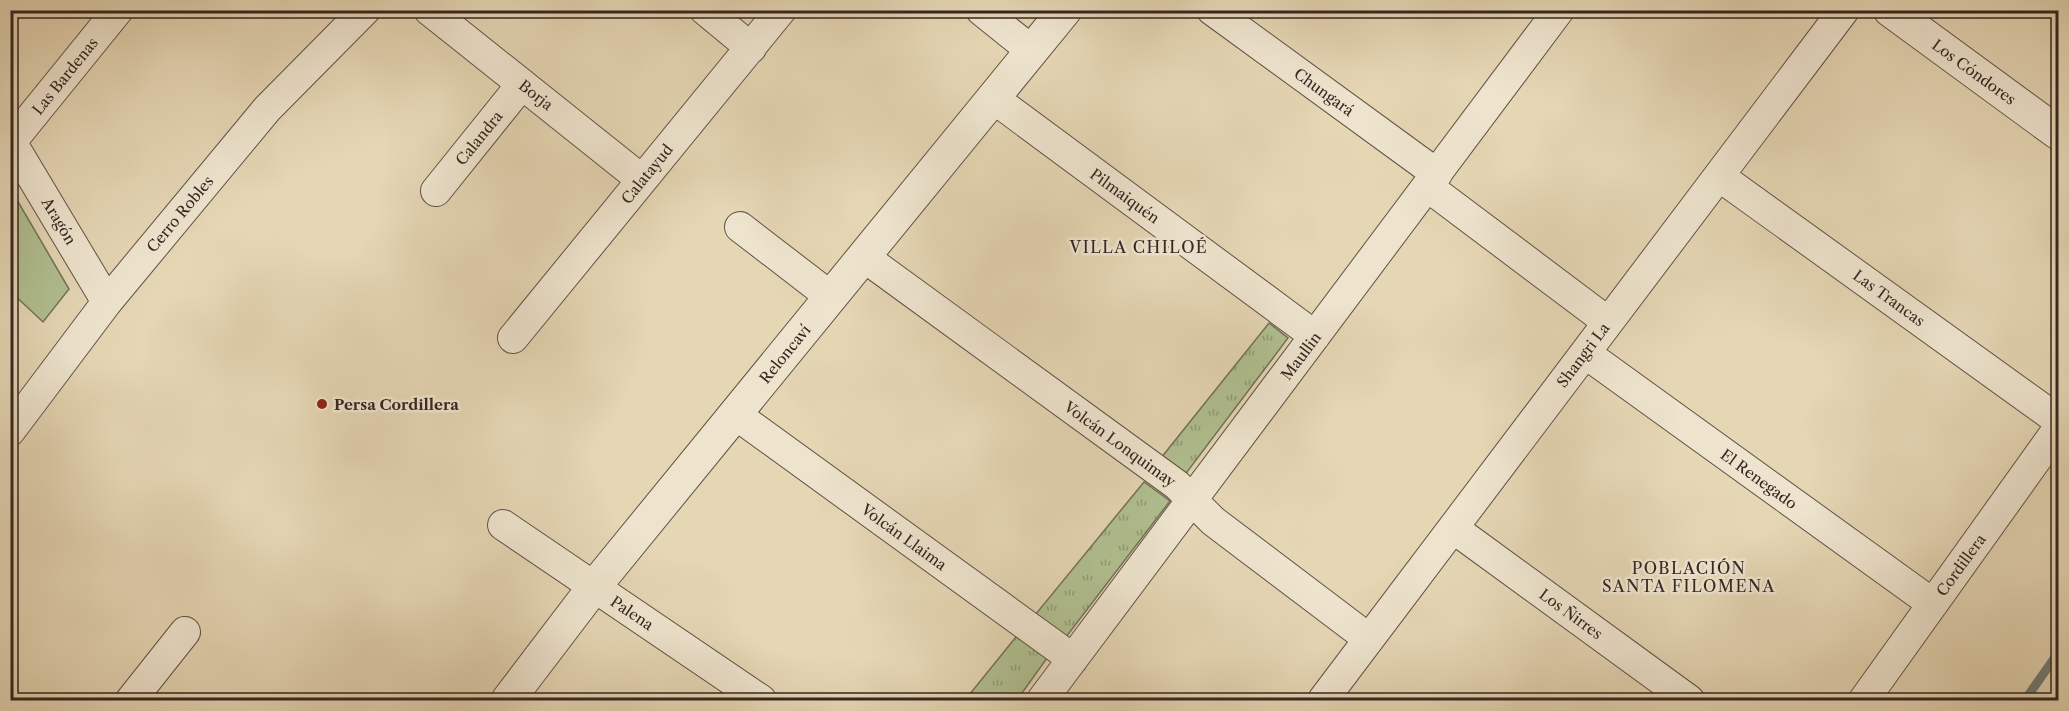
<svg xmlns="http://www.w3.org/2000/svg" width="2069" height="711" font-family="'Libre Caslon Text',serif">
<style>
.grass{fill:url(#grass-tufts);stroke:#727259;stroke-width:1.5}
.park{fill:#b0bf90;stroke:#727259;stroke-width:1.5}
.lines{fill:none;stroke-linecap:round;stroke-linejoin:round}
.stream{stroke:#6f7e77;stroke-width:9}
.minor-casing{stroke:#605246;stroke-width:32}
.tertiary-casing{stroke:#605246;stroke-width:35}
.minor{stroke:#eee4ce;stroke-width:30}
.tertiary{stroke:#eee4ce;stroke-width:33}
.poi-dot{fill:#8f2418;stroke:#eee4ce;stroke-width:2}
.labels{text-anchor:middle;dominant-baseline:central;stroke-width:5;stroke-linejoin:round;paint-order:stroke}
.street-label{font-size:15px;fill:#342622;stroke:#eee4ce}
.poi-label{font-size:15px;font-weight:bold;fill:#342622;stroke:#eee4ce;text-anchor:start}
.neighbourhood-label{font-size:16px;letter-spacing:1.5px;fill:#342622;stroke:#eee4ce}
</style>
<defs>
<pattern id="grass-tufts" width="24" height="20" patternUnits="userSpaceOnUse" patternTransform="scale(1.5)"><rect width="24" height="20" fill="#b0bf90"/><path d="M3 7l-1-3M5 7V3M7 7l1-3M15 17l-1-3M17 17v-4M19 17l1-3" fill="none" stroke="#909b75"/></pattern>
</defs>
<rect width="100%" height="100%" fill="#e5d6b4"/>
<filter id="stains"><feTurbulence type="fractalNoise" baseFrequency=".00333" numOctaves="4"/><feColorMatrix values="0 0 0 0 .2 0 0 0 0 .09 0 0 0 0 .02 0 0 0 .5 -.17"/></filter>
<radialGradient id="worn" r=".72"><stop offset=".6" stop-color="#630" stop-opacity="0"/><stop offset="1" stop-color="#630" stop-opacity=".3"/></radialGradient>
<path class="grass" d="M1269,323L1288,338L1184,476L1161,458Z
M1144,482L1170,501L1066,637L1035,615Z
M1020,632L1050,654L1017,700H965Z"/>
<path class="park" d="M10,188L69,289L43,322L11,292Z"/>
<g class="lines">
<path class="stream" d="M2025,700L2058,653"/>
<g class="minor-casing">
<path id="minor" d="M429,10L642,180
M705,10L751,48
M981,10L1032,51
M1212,10L1437,174
M993,98L1315,336
M10,140L107,302
M11,142L118,10
M1719,176L2058,420
M1427,186L1608,322
M436,191L522,84
M740,227L831,297
M864,257L1177,485L1213,521L1369,639
M513,338L781,10
M1585,353L1933,604
M735,414L1073,659
M10,431L107,302L267,109L365,10
M503,525L761,700
M1453,528L1689,700
M131,700L185,632
M1042,700L1559,10
M1323,700L1844,10
M1864,700L2058,429"/>
</g>
<g class="tertiary-casing">
<path id="tertiary" d="M1890,10L2058,133
M508,700L594,587L1065,10"/>
</g>
<use href="#minor" class="minor"/>
<use href="#tertiary" class="tertiary"/>
</g>
<circle class="poi-dot" cx="322" cy="404" r="6"/>
<g class="labels">
<g class="street-label">
<text transform="translate(1974 72) rotate(36)">Los Cóndores</text>
<text transform="translate(65 76) rotate(-51)">Las Bardenas</text>
<text transform="translate(1324 92) rotate(36)">Chungará</text>
<text transform="translate(536 95) rotate(38)">Borja</text>
<text transform="translate(479 138) rotate(-51)">Calandra</text>
<text transform="translate(647 174) rotate(-51)">Calatayud</text>
<text transform="translate(1125 196) rotate(36)">Pilmaiquén</text>
<text transform="translate(180 214) rotate(-50)">Cerro Robles</text>
<text transform="translate(59 221) rotate(59)">Aragón</text>
<text transform="translate(1889 298) rotate(36)">Las Trancas</text>
<text transform="translate(785 354) rotate(-51)">Reloncaví</text>
<text transform="translate(1583 355) rotate(-53)">Shangri La</text>
<text transform="translate(1301 356) rotate(-53)">Maullin</text>
<text transform="translate(1120 444) rotate(36)">Volcán Lonquimay</text>
<text transform="translate(1759 479) rotate(36)">El Renegado</text>
<text transform="translate(904 537) rotate(36)">Volcán Llaima</text>
<text transform="translate(1961 565) rotate(-54)">Cordillera</text>
<text transform="translate(632 613) rotate(34)">Palena</text>
<text transform="translate(1571 614) rotate(36)">Los Ñirres</text>
</g>
<g class="poi-label">
<text x="334" y="404">Persa Cordillera</text>
</g>
<g class="neighbourhood-label">
<text x="1139" y="247">VILLA CHILOÉ</text>
<text x="1689" y="568">POBLACIÓN<tspan x="1689" dy="18">SANTA FILOMENA</tspan></text>
</g>
</g>
<rect width="2069" height="711" fill="none" stroke="#e5d6b4" stroke-width="36"/>
<rect x="12" y="12" width="2045" height="687" fill="none" stroke="#342622" stroke-width="3"/>
<rect x="18" y="18" width="2033" height="675" fill="none" stroke="#342622" stroke-width="1.5"/>
<rect width="100%" height="100%" filter="url(#stains)"/>
<rect width="100%" height="100%" fill="url(#worn)"/>
</svg>
